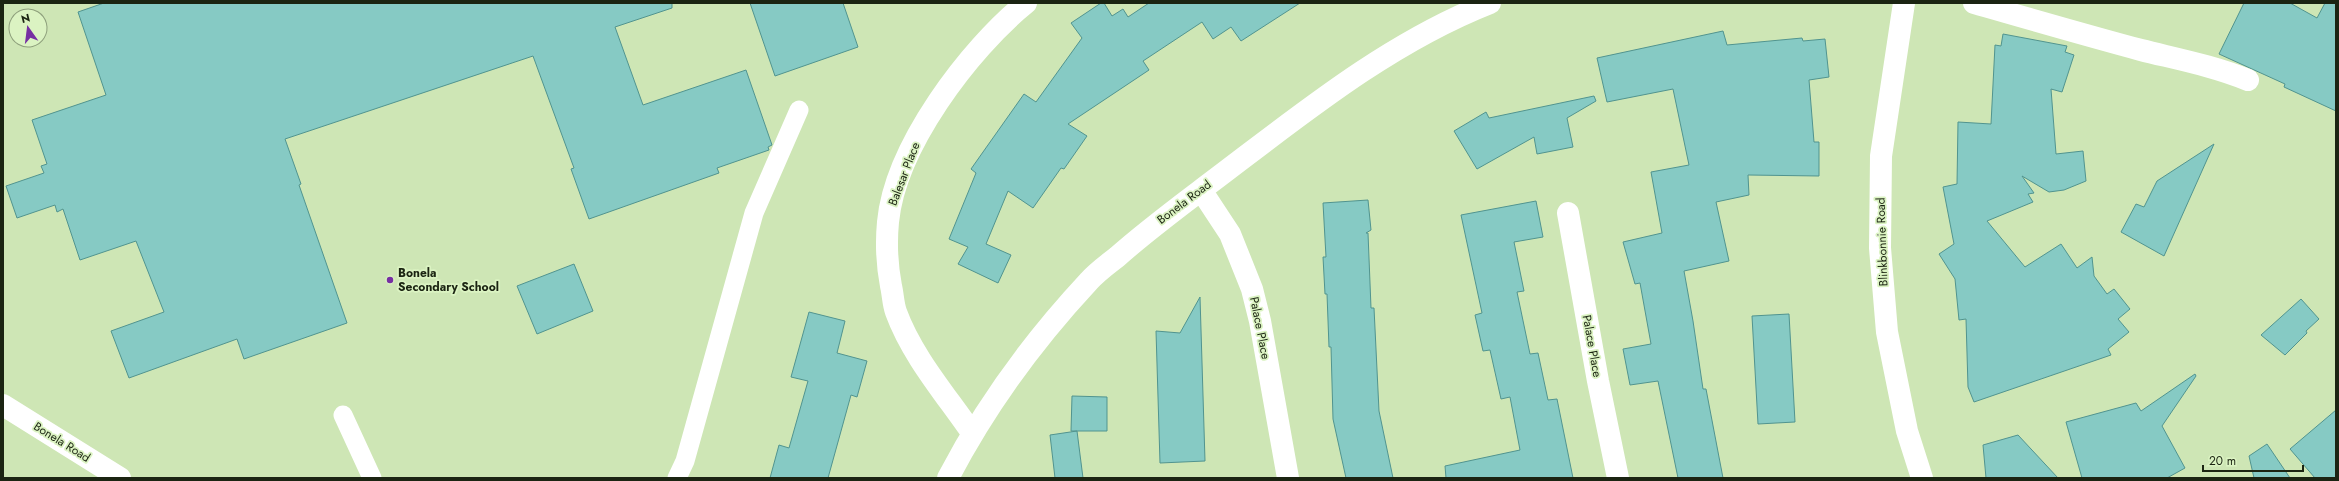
<svg xmlns="http://www.w3.org/2000/svg" width="2339" height="481" font-family="Jost,sans-serif">
<style>
.building{fill:#86cac4;stroke:#51948f}
.lines{fill:none;stroke-linecap:round;stroke-linejoin:round}
.lane{stroke:#fff;stroke-width:19}
.street{stroke:#fff;stroke-width:22}
.poi-dot{fill:#762fa2;stroke:#dbf3c2;stroke-width:1.5}
.labels{text-anchor:middle;dominant-baseline:central;stroke-width:3.5;stroke-linejoin:round;paint-order:stroke}
.street-label{font-size:12px;fill:#1b2412;stroke:#dbf3c2}
.poi-label{font-size:12px;font-weight:bold;fill:#1b2412;stroke:#dbf3c2;text-anchor:start}
</style>
<rect width="100%" height="100%" fill="#cee6b5"/>
<path class="building" d="M104,3H672V8L615,27L643,105L746,70L772,145L768,147L769,150L717,168L719,173L589,219L571,169L574,168L533,56L285,139L301,184L299,185L347,323L244,359L237,339L129,378L111,331L164,312L136,241L80,260L63,209L57,212L55,205L17,218L6,186L44,173L41,166L47,164L32,120L106,95L78,12Z
M750,3H843L858,47L775,76Z
M1101,3H1104L1112,16L1123,9L1128,17L1149,3H1300L1241,41L1231,27L1213,39L1202,22L1143,61L1149,70L1068,124L1087,136L1064,169L1061,168L1033,208L1008,191L986,244L1011,255L998,283L958,264L968,247L949,239L976,173L971,169L1024,94L1036,102L1082,38L1071,23Z
M2244,3H2290L2317,18L2325,3H2336V111L2284,87L2285,84L2219,54Z
M1723,31L1727,45L1802,38L1803,41L1825,39L1829,77L1809,80L1814,142H1819V176L1748,175L1749,195L1716,202L1729,261L1684,271L1693,321L1703,389H1706L1723,478H1678L1658,381L1630,385L1623,349L1651,344L1640,283L1635,284L1623,242L1662,233L1651,172L1689,165L1673,89L1607,102L1597,58Z
M2003,34L2067,46L2065,52L2074,55L2062,92L2051,89L2056,154L2083,151L2086,181L2064,190L2049,192L2022,176L2034,193L2028,194L2033,202L1987,221L2025,267L2061,244L2077,268L2092,257L2094,276L2107,294L2114,289L2130,309L2118,319L2129,332L2108,349L2111,355L1974,402L1968,387L1966,319L1959,320L1955,279L1939,254L1954,244L1943,187L1957,184L1958,122L1991,124L1995,45L2001,46Z
M1594,96L1596,101L1567,118L1573,147L1537,154L1534,137L1477,169L1454,131L1486,112L1489,118Z
M2214,144L2164,256L2121,232L2136,204L2144,207L2157,181Z
M1368,200L1371,230L1366,233H1368L1371,308H1374L1379,411L1393,478H1346L1333,419L1331,347H1329L1327,294H1325L1323,257H1326L1323,203Z
M1536,201L1543,237L1514,242L1524,291L1517,292L1530,354L1538,353L1548,400L1557,399L1573,478H1446L1445,466L1520,450L1510,397L1501,399L1490,350L1483,351L1475,315L1482,313L1461,215Z
M574,264L593,311L537,334L517,286Z
M1200,297L1205,461L1160,463L1156,331L1180,333Z
M2301,299L2319,319L2306,331L2307,333L2285,355L2261,335Z
M809,312L845,321L837,353L867,361L857,397L851,395L828,478H770L779,445L789,448L808,381L791,377Z
M1789,314L1795,422L1758,424L1752,316Z
M2195,374L2196,376L2162,426L2185,468L2167,478H2082L2066,422L2136,403L2141,411Z
M1072,396L1107,397V431H1071Z
M2336,410V478H2315L2290,449Z
M1077,431L1083,478H1055L1050,435Z
M2018,435L2058,478H1986L1983,445Z
M2267,444L2290,478H2254L2249,456Z"/>
<g class="lines">
<path class="lane" d="M343,415L372,478
M677,478L685,461L754,213L799,110"/>
<path class="street" d="M1904,3L1881,156L1880,248L1887,332L1907,431L1922,478
M1974,3C2030,19 2085,35 2141,50C2177,59 2214,66 2248,80
M1201,190L1230,234L1252,289L1260,321L1288,478
M1568,213L1598,381L1618,478
M3,405L120,478
M972,433C946,395 912,356 896,312C893,304 893,294 891,286C887,265 886,243 888,222C895,147 969,49 1026,3
M948,478C985,407 1034,340 1089,281C1097,272 1108,264 1117,257C1144,233 1172,212 1201,190C1292,122 1383,45 1490,3"/>
</g>
<circle class="poi-dot" cx="390" cy="280" r="4"/>
<g class="labels">
<g class="street-label">
<text transform="translate(904 174) rotate(-69)">Balesar Place</text>
<text transform="translate(1184 202) rotate(-37)">Bonela Road</text>
<text transform="translate(1882 242) rotate(-92)">Blinkbonnie Road</text>
<text transform="translate(1260 328) rotate(79)">Palace Place</text>
<text transform="translate(1592 346) rotate(80)">Palace Place</text>
<text transform="translate(62 442) rotate(32)">Bonela Road</text>
</g>
<g class="poi-label">
<text x="398" y="273">Bonela<tspan x="398" dy="14">Secondary School</tspan></text>
</g>
</g>
<rect width="2339" height="481" fill="none" stroke="#1b2412" stroke-width="8"/>
<g transform="translate(28 28) rotate(346)"><circle r="19" fill="#dbf3c2" stroke="#8ea07c"/>
<path d="M0-3L7 15L0 10L-7 15Z" fill="#762fa2"/>
<text y="-6" font-size="11" font-weight="bold" text-anchor="middle" fill="#1b2412">N</text>
</g>
<path d="M2203 465v6h100v-6" fill="none" stroke="#1b2412" stroke-width="2"/>
<text x="2209" y="465" font-size="12" fill="#1b2412" stroke="#dbf3c2" stroke-width="3" paint-order="stroke">20 m</text>
</svg>
